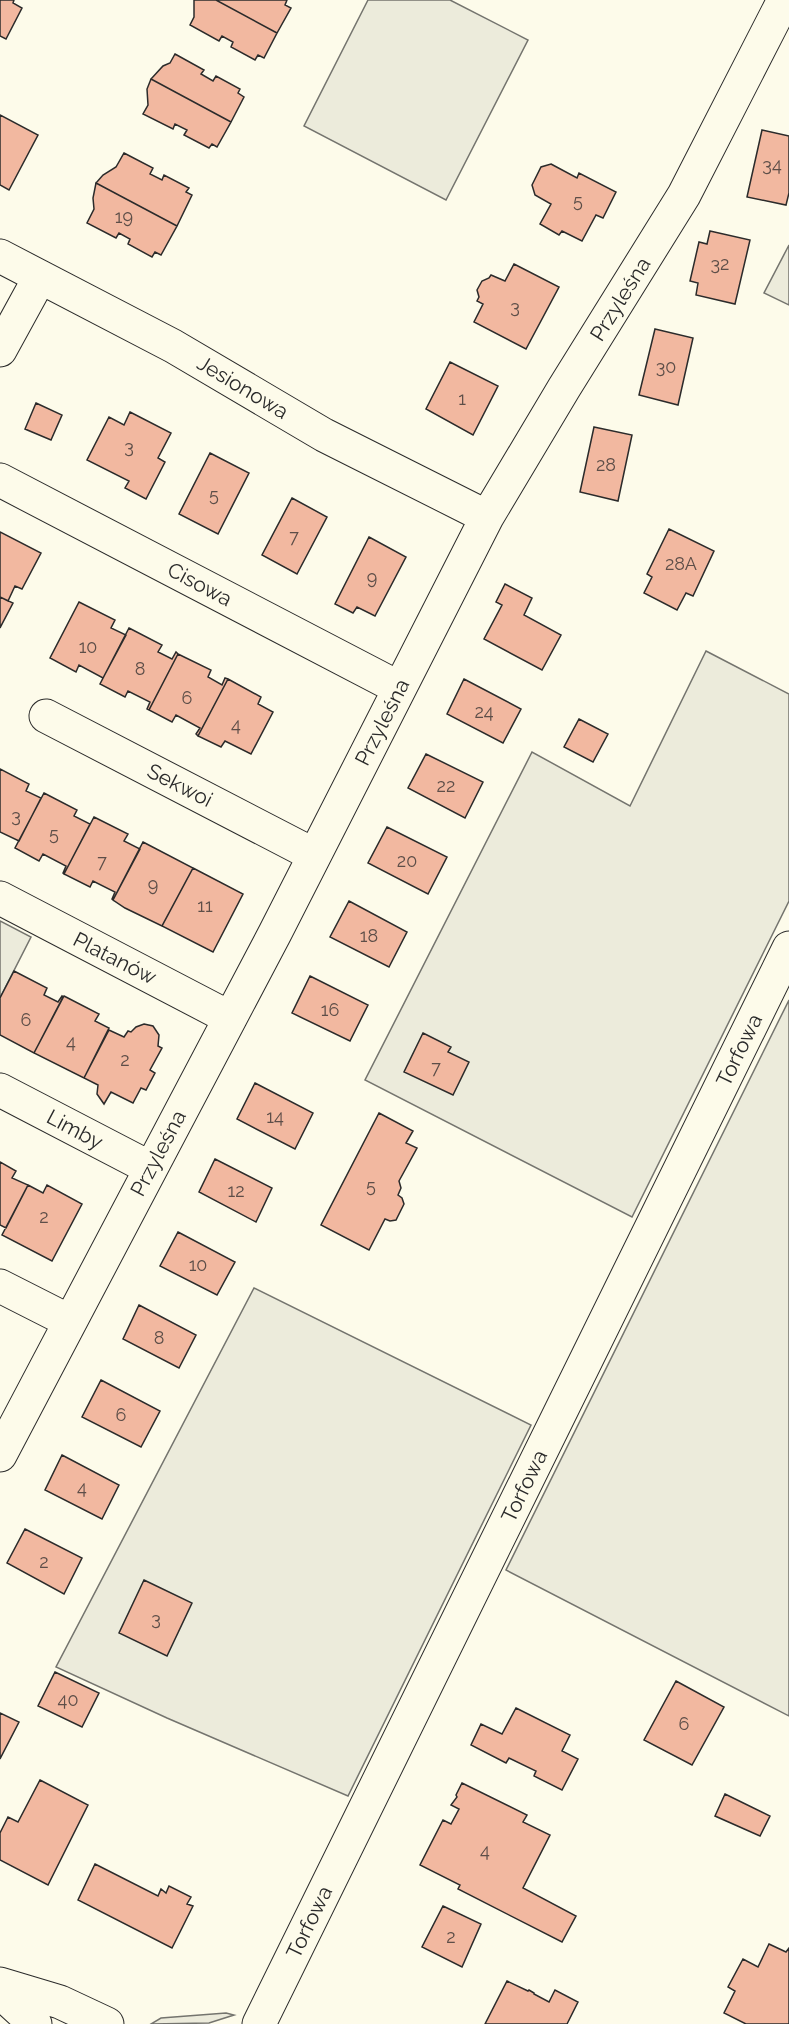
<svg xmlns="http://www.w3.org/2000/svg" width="789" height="2024" font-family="Raleway,sans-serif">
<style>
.green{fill:#ecebdb;stroke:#74746e;stroke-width:1.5}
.building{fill:#f2b8a0;stroke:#2b2b2b;stroke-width:1.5}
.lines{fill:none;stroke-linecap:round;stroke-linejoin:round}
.minor-casing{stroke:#2b2b2b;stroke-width:35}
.minor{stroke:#fdfbea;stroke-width:33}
.labels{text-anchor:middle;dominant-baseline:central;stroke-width:4.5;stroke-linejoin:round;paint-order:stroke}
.number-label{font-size:18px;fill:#5d4e48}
.street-label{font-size:21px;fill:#2b2b2b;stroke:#fdfbea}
</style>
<rect width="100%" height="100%" fill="#fdfbea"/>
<path class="green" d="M368,0H450L528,40L446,200L304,126Z
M789,245V305L764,293Z
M706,651L789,694V901L632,1217L365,1080L532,752L630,806Z
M0,921L31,937L0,998Z
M789,1000V1716L506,1570Z
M254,1288L531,1425L348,1796L167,1718L56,1667Z
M226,2013L234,2015L209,2023L151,2024L161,2018Z"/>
<path class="building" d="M0,0H14L13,3L22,8L6,39L0,36Z
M194,0H216L277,33L264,58L258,55L255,60L231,47L233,42L222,36L219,41L190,25L194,17Z
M216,0H287L285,5L291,8L277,33Z
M175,54L204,70L201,74L213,81L216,76L240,89L238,93L244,97L231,122L151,79L163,66L170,63Z
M151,79L231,122L217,147L212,144L209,148L184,135L187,130L175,124L173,129L143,114L148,105L147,89Z
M0,115L38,135L9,190L0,185Z
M762,130L789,136V193L786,205L747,197Z
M124,153L153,168L150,174L162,180L164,175L189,188L186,192L192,195L177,226L96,183L103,175L116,167Z
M551,164L577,178L579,173L616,192L603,218L596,215L582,241L562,231L559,235L540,224L551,204L535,195L532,185L541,167Z
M96,183L177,226L161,255L155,252L152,257L128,244L130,239L119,233L116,238L87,223L94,209L93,198Z
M710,231L750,240L735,304L696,295L698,283L690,281L699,242L707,244Z
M514,264L559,287L526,349L474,322L483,304L477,301L479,297L477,290L482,281L489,278L491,275L505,281Z
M655,329L693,338L678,405L639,395Z
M450,362L498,386L473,435L426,409Z
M36,403L62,415L51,440L25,429Z
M130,412L171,433L158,458L165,462L146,499L125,488L129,481L87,460L109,417L124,425Z
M594,427L632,435L618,501L580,492Z
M210,453L249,473L218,534L179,514Z
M292,498L327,517L297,574L262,555Z
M669,529L714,551L693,596L686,593L677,610L644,593L652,577L647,574Z
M0,532L41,553L22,589L15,586L8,601L0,597Z
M369,537L406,557L375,616L357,607L353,613L335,604Z
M505,584L532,598L524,615L561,635L542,670L484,639L502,605L496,602Z
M0,597L13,603L0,628Z
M79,602L115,620L111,628L126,635L103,678L79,665L76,672L50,658Z
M129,628L162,645L158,652L172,659L176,652L178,654L149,710L147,709L150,702L128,691L125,697L100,684Z
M178,654L211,670L208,677L222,685L225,678L228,679L198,736L196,734L200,728L176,715L172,722L149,710Z
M228,679L261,697L258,704L273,712L251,754L225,741L221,747L198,736Z
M464,679L521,709L503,743L447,714Z
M579,719L608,734L593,762L564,747Z
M426,754L483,782L465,818L408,788Z
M0,769L29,784L26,791L41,798L19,841L0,832Z
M44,793L77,810L74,816L90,824L64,874L63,873L66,866L43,854L39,861L15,848Z
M94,817L128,834L124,841L140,849L113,900L112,899L115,892L93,881L90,887L64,874Z
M387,827L447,857L428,894L368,863Z
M143,842L193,868L162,926L125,908L113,900Z
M193,868L243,894L213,952L162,926Z
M349,901L407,932L389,967L330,937Z
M14,971L47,988L44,995L58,1002L62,996L63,997L34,1053L0,1035V998Z
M310,976L368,1005L350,1041L292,1013Z
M64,996L99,1014L95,1021L109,1028L84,1078L34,1053Z
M144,1024L153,1026L159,1035L158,1046L162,1048L150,1070L155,1073L146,1090L141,1088L133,1103L111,1092L104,1104L97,1094L98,1085L84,1078L109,1030L124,1037L128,1031L131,1032L136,1027Z
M423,1033L451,1047L448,1052L469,1062L453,1095L404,1072Z
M255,1083L313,1113L295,1149L237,1119Z
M379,1113L413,1131L406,1143L417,1148L399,1181L401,1188L398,1195L402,1198L404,1204L396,1220L390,1221L385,1219L369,1250L321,1225Z
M215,1159L272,1188L256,1222L199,1192Z
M0,1162L16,1171L12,1178L28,1185L6,1228L0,1225Z
M28,1185L43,1193L47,1185L82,1204L52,1261L2,1235Z
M178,1232L235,1262L217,1295L160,1266Z
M139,1305L196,1335L179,1368L123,1339Z
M101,1380L160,1411L141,1447L82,1417Z
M62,1455L119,1485L102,1519L45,1490Z
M25,1529L82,1558L64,1594L7,1563Z
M144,1580L192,1603L167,1656L119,1633Z
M55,1672L99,1693L82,1727L38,1706Z
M676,1681L724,1707L692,1765L644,1740Z
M516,1708L570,1735L562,1751L578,1759L562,1790L534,1776L536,1771L509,1758L506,1763L471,1745L481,1724L502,1734Z
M0,1713L19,1722L0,1759Z
M40,1780L88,1805L48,1885L0,1860V1833L8,1817L18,1822Z
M462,1783L527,1815L523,1822L550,1835L523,1888L576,1916L562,1942L458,1889L460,1885L420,1865L443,1820L451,1824L459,1809L451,1805L457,1797L456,1795Z
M725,1794L770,1816L760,1836L715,1816Z
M95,1864L158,1896L161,1889L166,1893L169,1886L191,1897L187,1904L193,1906L172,1948L78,1900Z
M443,1906L481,1924L462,1967L422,1947Z
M769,1944L786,1952L789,1948V2024H746L724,2013L735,1991L728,1987L743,1959L758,1967Z
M507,1981L528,1991L529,1990L534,1993V1994L549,2002L555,1990L578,2002L567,2024H485Z"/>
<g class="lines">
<g class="minor-casing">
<path id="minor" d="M0,256L173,346L324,435L487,517
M0,350L40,277
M0,480L399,688
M46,716L314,855
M0,898L230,1018
M0,1090L150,1168
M0,1286L69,1321
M0,1455L275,933L487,517L564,388L684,195L784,0
M0,1984L60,2002L107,2024
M0,1992L35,2024
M259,2024L789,948"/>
</g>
<use href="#minor" class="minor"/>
</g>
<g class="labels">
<g class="number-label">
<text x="772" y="164">34</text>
<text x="578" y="200">5</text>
<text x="124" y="216">19</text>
<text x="720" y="263">32</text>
<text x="515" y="306">3</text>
<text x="666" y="366">30</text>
<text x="462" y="398">1</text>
<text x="129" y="446">3</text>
<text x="606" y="464">28</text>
<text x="214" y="494">5</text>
<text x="294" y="536">7</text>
<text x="681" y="563">28A</text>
<text x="372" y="577">9</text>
<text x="88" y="646">10</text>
<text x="140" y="668">8</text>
<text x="187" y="697">6</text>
<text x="484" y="711">24</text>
<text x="236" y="724">4</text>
<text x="446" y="785">22</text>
<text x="16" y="815">3</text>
<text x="54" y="833">5</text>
<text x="407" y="860">20</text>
<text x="102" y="861">7</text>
<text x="153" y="884">9</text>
<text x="205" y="905">11</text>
<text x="369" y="935">18</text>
<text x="330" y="1009">16</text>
<text x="26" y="1019">6</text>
<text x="71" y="1041">4</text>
<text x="125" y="1059">2</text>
<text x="436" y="1067">7</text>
<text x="275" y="1116">14</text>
<text x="371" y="1185">5</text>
<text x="236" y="1190">12</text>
<text x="44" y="1216">2</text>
<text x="198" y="1264">10</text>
<text x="159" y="1337">8</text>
<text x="121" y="1414">6</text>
<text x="82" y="1487">4</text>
<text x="44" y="1561">2</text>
<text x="156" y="1618">3</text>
<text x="68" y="1699">40</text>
<text x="684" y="1723">6</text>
<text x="485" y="1850">4</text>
<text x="451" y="1936">2</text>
</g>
<g class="street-label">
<text transform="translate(620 299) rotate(-58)">Przyleśna</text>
<text transform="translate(243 387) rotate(31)">Jesionowa</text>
<text transform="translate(200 584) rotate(28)">Cisowa</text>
<text transform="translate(382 722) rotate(-63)">Przyleśna</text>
<text transform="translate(180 785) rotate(27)">Sekwoi</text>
<text transform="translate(115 958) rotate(27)">Platanów</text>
<text transform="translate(739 1050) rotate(-64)">Torfowa</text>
<text transform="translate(75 1129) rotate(28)">Limby</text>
<text transform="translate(158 1153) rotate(-62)">Przyleśna</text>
<text transform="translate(524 1486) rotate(-64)">Torfowa</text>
<text transform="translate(309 1922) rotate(-64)">Torfowa</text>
</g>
</g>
</svg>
